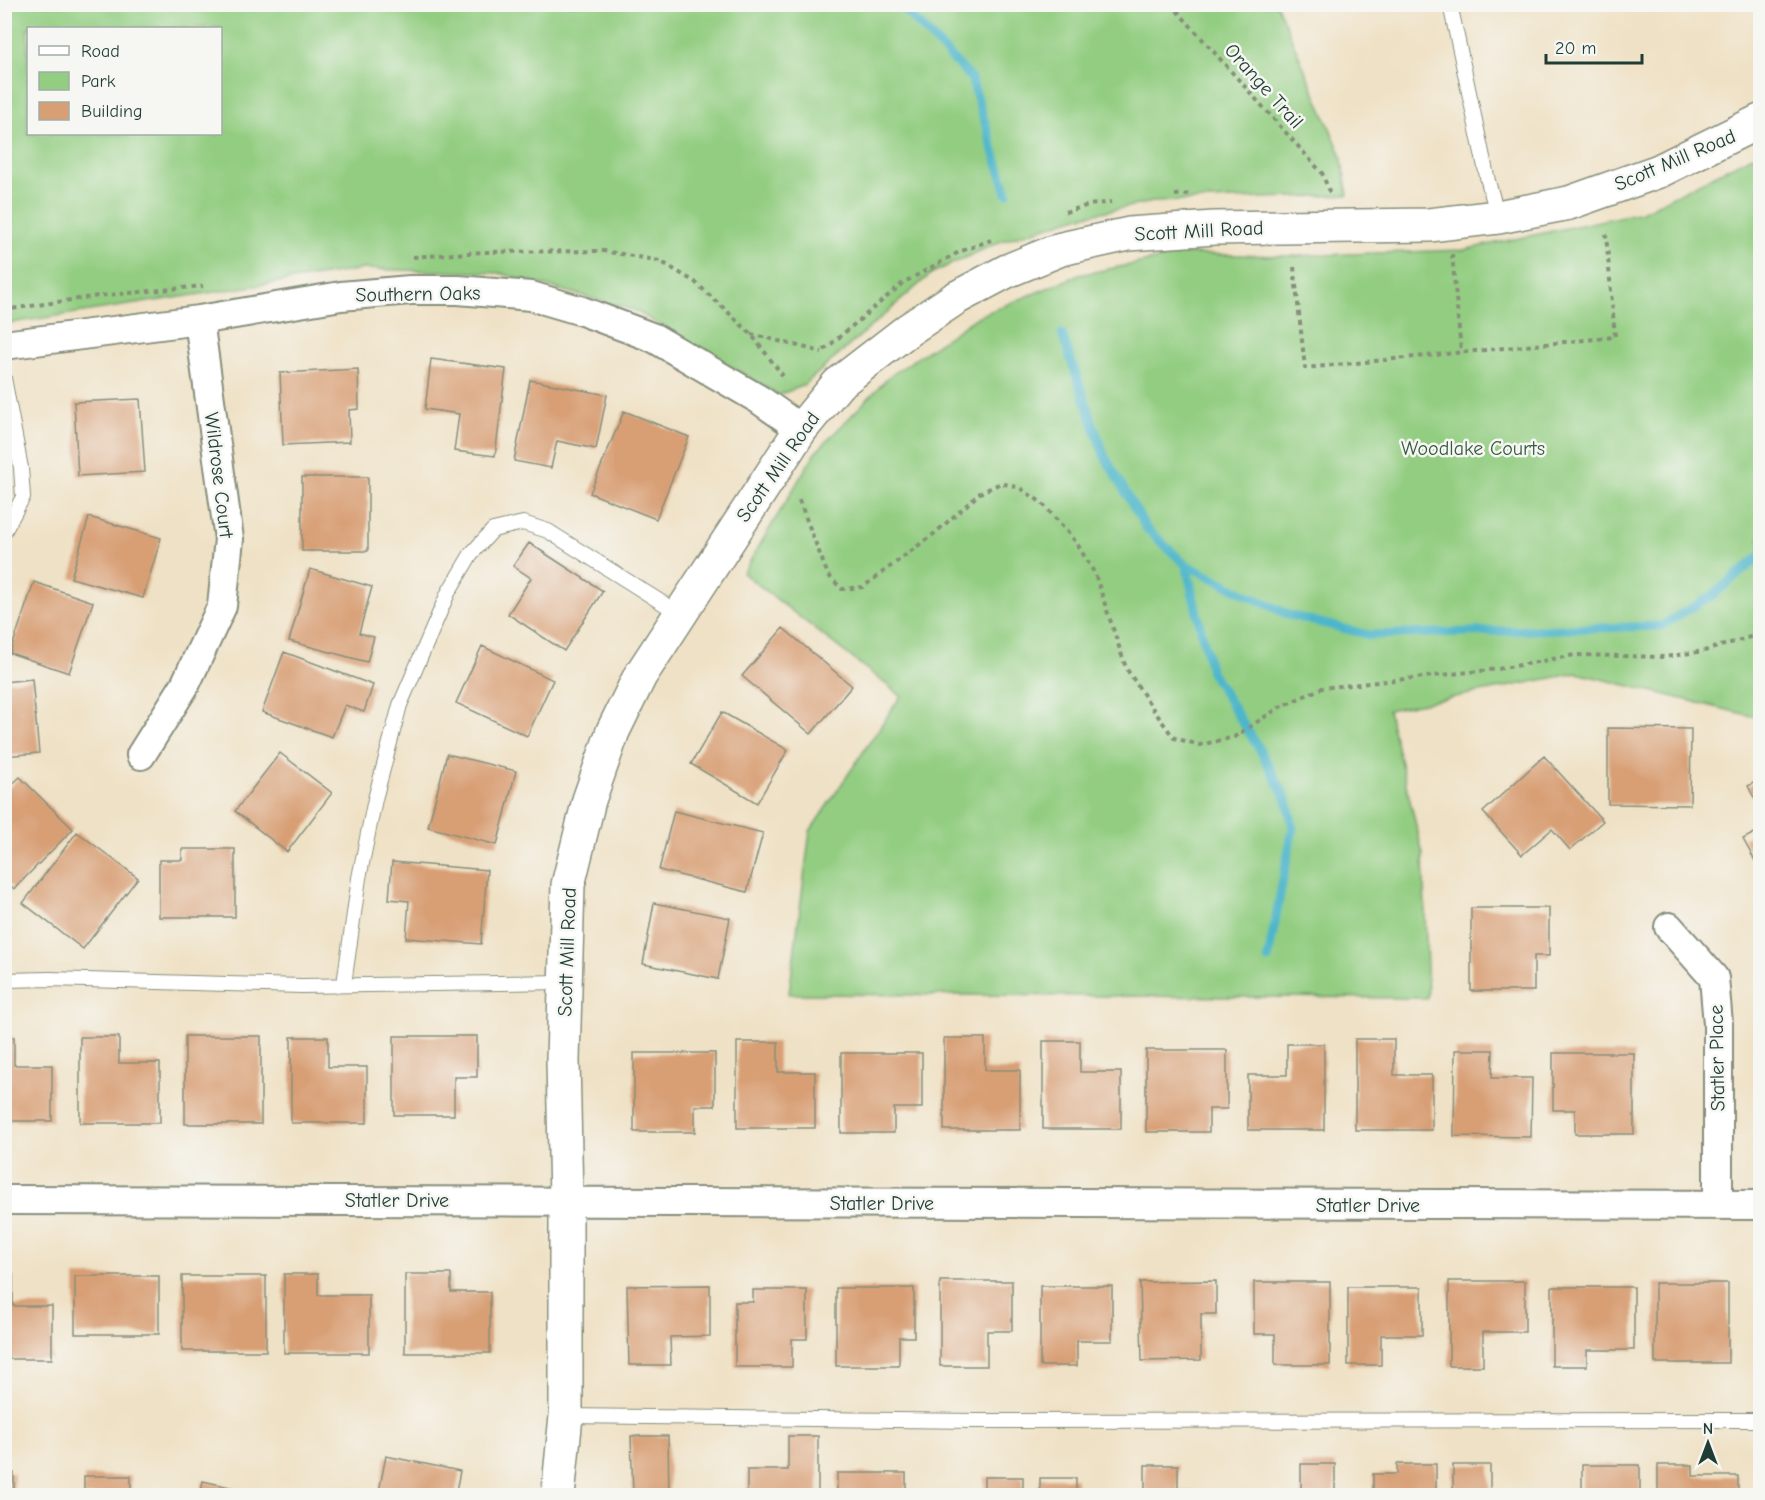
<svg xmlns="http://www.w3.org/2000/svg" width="1765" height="1500" font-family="'Comic Neue',sans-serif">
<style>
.green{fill:#93cd81;stroke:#59855a;stroke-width:1.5;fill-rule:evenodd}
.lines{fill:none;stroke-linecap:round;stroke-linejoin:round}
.stream{stroke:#4db6ca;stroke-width:9}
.building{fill:#d89f75}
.service-casing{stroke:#878f7c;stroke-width:16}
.minor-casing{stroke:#878f7c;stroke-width:32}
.tertiary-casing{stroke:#878f7c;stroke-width:36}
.path{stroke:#878f7c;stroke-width:4;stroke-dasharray:4.5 4.5;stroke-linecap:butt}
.service{stroke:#fff;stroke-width:14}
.minor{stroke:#fff;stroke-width:28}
.tertiary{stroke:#fff;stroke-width:33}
.labels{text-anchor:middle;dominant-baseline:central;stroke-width:5;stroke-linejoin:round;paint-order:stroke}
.street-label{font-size:20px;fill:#1f3d34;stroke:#f6f6f2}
.park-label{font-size:20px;fill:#365a43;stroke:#f6f6f2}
</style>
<rect width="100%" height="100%" fill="#f6f6f2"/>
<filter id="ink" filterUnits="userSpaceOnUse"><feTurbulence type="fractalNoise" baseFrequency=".0167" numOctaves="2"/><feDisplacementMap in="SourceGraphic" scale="12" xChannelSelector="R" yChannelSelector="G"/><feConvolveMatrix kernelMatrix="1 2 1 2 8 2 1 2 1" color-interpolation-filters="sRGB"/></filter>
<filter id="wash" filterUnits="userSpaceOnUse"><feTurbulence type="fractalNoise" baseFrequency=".008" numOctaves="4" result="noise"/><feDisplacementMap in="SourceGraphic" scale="24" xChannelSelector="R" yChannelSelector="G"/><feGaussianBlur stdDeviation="1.35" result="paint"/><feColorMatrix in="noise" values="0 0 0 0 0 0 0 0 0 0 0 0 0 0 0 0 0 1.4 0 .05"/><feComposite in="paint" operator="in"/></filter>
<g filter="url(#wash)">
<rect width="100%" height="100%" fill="#efe1c5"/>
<path class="green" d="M5,5H1277L1341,154L1348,195L1153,202L1081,216L999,242L932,273L804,385L779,395L634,310L499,273L364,269L5,324ZM28,28H220V134H28Z
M1760,152V718L1577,673L1388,710L1423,854L1428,998L789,994L810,831L901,696L743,573L815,453L890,376L979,316L1079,275L1184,254L1291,256L1463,250L1642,212Z"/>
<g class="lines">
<path class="stream" d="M899,4L971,78L1007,193
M1062,334L1104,455L1146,528L1186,565L1289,615L1369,635L1661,626L1713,595L1760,556
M1186,565L1211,672L1260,750L1287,800L1293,827L1268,959"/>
</g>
<g id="blocks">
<path class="building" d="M431,359L506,369L495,456L454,451L459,414L425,409Z
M358,369L359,409L349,410L350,442L283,445L280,373Z
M530,380L607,395L596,449L557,441L551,468L514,461Z
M140,399L145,472L78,476L74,402Z
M624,411L689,437L656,519L590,493Z
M302,477H368V551H302Z
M89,517L161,538L143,598L71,578Z
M529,543L603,591L564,651L508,614L531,578L513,566Z
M310,569L372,587L359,633L374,637L367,662L289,641Z
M34,582L93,602L69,673L10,653Z
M783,628L852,686L811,734L742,676Z
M482,646L553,680L527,736L456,703Z
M284,652L373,685L364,712L345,705L332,737L262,712Z
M32,679L39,753L4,756V682Z
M722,712L788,750L757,803L691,764Z
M1608,728L1691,729L1690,805L1608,804Z
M280,753L332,793L287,852L235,811Z
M447,754L516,771L497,845L428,827Z
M1544,756L1603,821L1570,850L1552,829L1522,855L1483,812Z
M20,777L73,829L14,889L4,880V792Z
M1760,779V809L1748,786Z
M674,811L763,833L747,892L659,870Z
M1760,830V870L1743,839Z
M77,832L138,878L83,949L23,903Z
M182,849H235V917H159V860H182Z
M392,862L487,870L481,944L406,938L409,901L389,899Z
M654,903L730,918L718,979L643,964Z
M1471,908H1549V956H1534V991H1471Z
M185,1036H261V1124H185Z
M394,1036H477V1077H454V1115H394Z
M4,1037H14V1065H52V1121H4Z
M80,1037H119V1063H160V1123H80Z
M291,1037H328V1067H367V1123H291Z
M944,1038H985V1070H1020V1130H944Z
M1355,1039H1394V1075H1432V1130H1355Z
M1043,1041H1080V1072H1121V1129H1043Z
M737,1042H778V1072H815V1128H737Z
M1287,1044H1324V1130H1248V1075H1287Z
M1146,1050H1227V1109H1209V1132H1146Z
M1455,1050H1493L1492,1078H1532L1531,1137L1454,1136Z
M634,1053H715V1106H695V1132H634Z
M841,1053H922V1108H894V1133H841Z
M1553,1053H1634V1134H1575V1110H1553Z
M4,1274H13V1306H52V1359H4Z
M284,1274H318V1295H369V1353H284Z
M405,1274H451V1292H490V1353H405Z
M75,1276H159V1334H75Z
M182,1276H266V1351H182Z
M940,1281H1012V1331H987V1366H940Z
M1216,1281V1314H1201V1360L1142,1361L1140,1282Z
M1449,1281H1525V1332H1483V1366H1449Z
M1254,1282H1330V1365H1275V1334H1254Z
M1655,1283H1728V1363H1655Z
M710,1285V1336L670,1337L671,1365H629L627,1286Z
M1040,1286H1112V1341H1077V1366H1040Z
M1758,1286H1760V1366H1758Z
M1348,1287H1422V1335H1381V1365H1348Z
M1552,1287H1634V1350H1587V1366H1552Z
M836,1288H914V1337H899V1366H836Z
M753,1290H807V1339H792V1367H735V1302H753Z
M631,1436H668L669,1496H633Z
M788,1436H818V1496H747V1470H788Z
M386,1456L460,1471L455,1496H378Z
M1301,1464H1335V1496H1301Z
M1397,1464H1436V1496H1373V1474H1397Z
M1145,1465H1178V1491H1218V1496H1145Z
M1453,1465H1490V1492H1528V1496H1453Z
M1582,1465H1640V1496H1566V1491H1582Z
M1658,1465H1693V1476H1738V1496H1658Z
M5,1473H14V1496H5Z
M837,1473H906V1496H837Z
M84,1476H131V1496H84Z
M984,1477H1023V1496H984Z
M1040,1478H1076V1496H1040Z
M203,1481L265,1495V1496H200Z"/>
</g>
</g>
<g filter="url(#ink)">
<use href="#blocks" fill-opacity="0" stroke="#878f7c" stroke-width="1.5"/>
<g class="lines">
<g class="service-casing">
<path id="service" d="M1450,4L1488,181L1498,217
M4,378L21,468L23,497L4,532
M4,980L50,979L302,986L564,982
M344,984L359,878L375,799L400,705L448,593L471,554L493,530L523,523L548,531L680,614
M566,1416L975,1421L1760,1420"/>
</g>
<g class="minor-casing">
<path id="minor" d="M4,345L199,320L341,296L410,290H458L531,296L582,311L654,338L760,400L801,429
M141,755L185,685L222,606L229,539L199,320
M1669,927L1714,978L1718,1024V1205
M4,1200C590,1200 1175,1205 1760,1205"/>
</g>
<g class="tertiary-casing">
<path id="tertiary" d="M558,1496L566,1416V1200L563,1060L568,885L589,800L613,731L640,676L801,429L838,384L908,330L956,298L1007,271L1061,249L1129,234L1214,228L1429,225L1498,217L1569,203L1659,171L1760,121"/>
</g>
<path class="path" d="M1171,4L1322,173L1329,191L1325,192
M1175,195L1191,194
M1065,212L1089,205L1111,202
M1452,254L1461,352
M413,257L483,252L604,251L660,261L695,282L729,313L751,334L783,376
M1294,267L1305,368L1615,337L1606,234
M4,310L98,296L203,286
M751,334L822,352
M824,350L903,283L959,252L991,240
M799,500L828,575L842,589L863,587L935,533L980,493L1001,483L1020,488L1042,503L1076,542L1095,574L1126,668L1153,709L1174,738L1200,745L1234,737L1280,707L1322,688L1498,669L1575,655L1665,657L1704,651L1760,634"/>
<use href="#service" class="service"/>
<use href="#minor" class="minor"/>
<use href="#tertiary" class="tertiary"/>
</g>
</g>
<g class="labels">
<g class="street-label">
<text transform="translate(1264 86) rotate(48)">Orange Trail</text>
<text transform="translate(1675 160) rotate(-23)">Scott Mill Road</text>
<text transform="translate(1199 231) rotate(-3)">Scott Mill Road</text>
<text transform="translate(418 294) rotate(-1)">Southern Oaks</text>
<text transform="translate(778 467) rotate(-55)">Scott Mill Road</text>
<text transform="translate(219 475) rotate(83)">Wildrose Court</text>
<text transform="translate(567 952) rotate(-88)">Scott Mill Road</text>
<text transform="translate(1717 1058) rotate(-91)">Statler Place</text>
<text x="397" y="1200">Statler Drive</text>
<text x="882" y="1203">Statler Drive</text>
<text x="1368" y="1205">Statler Drive</text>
</g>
<g class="park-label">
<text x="1473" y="448">Woodlake Courts</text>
</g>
</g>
<rect width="1765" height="1500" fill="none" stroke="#f6f6f2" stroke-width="24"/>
<rect x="27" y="27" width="195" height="108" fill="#f6f6f2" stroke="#a0aca6" stroke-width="1.5"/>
<rect x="39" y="46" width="30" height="9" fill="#ffffff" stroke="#a0aca6" stroke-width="1.5"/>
<text x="81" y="57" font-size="18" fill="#1f3d34">Road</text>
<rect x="39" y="72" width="30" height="18" fill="#93cd81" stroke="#a0aca6" stroke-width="1.5"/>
<text x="81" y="87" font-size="18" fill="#1f3d34">Park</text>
<rect x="39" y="102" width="30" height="18" fill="#d89f75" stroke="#a0aca6" stroke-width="1.5"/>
<text x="81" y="117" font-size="18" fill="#1f3d34">Building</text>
<g transform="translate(1708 1443)" stroke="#f6f6f2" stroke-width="4.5" paint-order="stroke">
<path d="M0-4.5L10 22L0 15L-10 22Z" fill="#1f3d34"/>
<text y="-9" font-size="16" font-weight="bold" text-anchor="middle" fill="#1f3d34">N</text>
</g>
<path d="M1546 54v9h96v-9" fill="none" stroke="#1f3d34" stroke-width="3"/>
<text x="1555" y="54" font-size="18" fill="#1f3d34" stroke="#f6f6f2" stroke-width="4.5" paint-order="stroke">20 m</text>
</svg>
